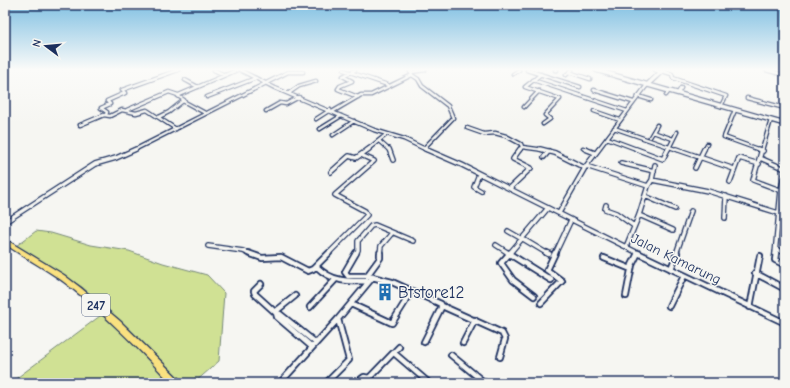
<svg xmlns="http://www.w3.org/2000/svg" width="790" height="388" font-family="'Comic Neue',sans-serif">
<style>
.green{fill:#d0e194;stroke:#768879}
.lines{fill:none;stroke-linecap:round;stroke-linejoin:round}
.minor-far2-casing{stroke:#1b2f5e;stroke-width:5}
.minor-far1-casing{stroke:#1b2f5e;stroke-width:6}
.minor-casing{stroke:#1b2f5e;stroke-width:8}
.tertiary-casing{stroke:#1b2f5e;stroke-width:6}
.primary-casing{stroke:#1b2f5e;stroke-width:2.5}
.minor-far2{stroke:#f6f6f2;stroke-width:2.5}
.minor-far1{stroke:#f6f6f2;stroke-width:3.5}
.minor{stroke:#f6f6f2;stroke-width:4.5}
.tertiary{stroke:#f6f6f2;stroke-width:3.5}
.primary{fill:#fae180;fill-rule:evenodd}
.labels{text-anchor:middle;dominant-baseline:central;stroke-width:3;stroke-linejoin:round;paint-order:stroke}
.shield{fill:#f6f6f2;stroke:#5d6b8a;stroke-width:1}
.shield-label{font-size:13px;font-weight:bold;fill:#1b2f5e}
.street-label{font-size:14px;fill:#1b2f5e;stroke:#f6f6f2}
.near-poi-label{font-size:17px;fill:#1b2f5e;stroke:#f6f6f2;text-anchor:start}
</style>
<rect width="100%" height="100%" fill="#f6f6f2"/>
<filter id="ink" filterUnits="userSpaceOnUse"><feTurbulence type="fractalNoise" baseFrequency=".025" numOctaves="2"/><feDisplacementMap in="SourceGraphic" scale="8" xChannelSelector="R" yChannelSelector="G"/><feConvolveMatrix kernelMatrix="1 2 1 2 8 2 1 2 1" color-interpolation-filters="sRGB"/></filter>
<g filter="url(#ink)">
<path class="green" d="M36,231L51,233L91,245L129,251L163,263L207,275L224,293L219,361L194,383H10L108,310L82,287L16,246Z"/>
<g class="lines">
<g class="minor-far2-casing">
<path id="minor-far2" d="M214,70L225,75
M240,70L275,88L374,130L404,139L427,150
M344,70L388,85
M410,70L412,75L418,79L422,86L448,106L453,118L424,148
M527,70L580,87
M555,70H557
M655,70L661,72
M766,70L785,75
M662,71L672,74L673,78L726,96L721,106
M410,72L425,70
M569,72L590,79
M513,74L519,70
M541,74L525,87L560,99L545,115L550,119L543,124
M566,75L572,70
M185,80L198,87
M533,80L627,111
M352,81L340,86L338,89L358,97
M352,81L343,76L355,70
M594,90L633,102
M289,93L299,86L316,81
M678,93L681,88
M666,95L669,91
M638,96L651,100
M207,97L256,78
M747,98L785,108
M183,101L205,113
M524,107L539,91
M127,110L169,92L178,95
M735,110L724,137L760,150
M266,111L280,103L286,104L299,97
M594,111L620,120
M332,112L361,95H371L412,75
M106,115L107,112L101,108L110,104L107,101L125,93L122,90L178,70
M159,117L169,112L184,100L178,96L179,95L237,70
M316,119L330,110
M80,125L104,115L110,116L122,110L136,113L147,110L176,129
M467,128L484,134L495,133L506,136L521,144L522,147L544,150
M614,128L678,150
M320,129L341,116
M653,132L673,139
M333,135L354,121
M650,137L657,125
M607,138L639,150
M379,141L389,150
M583,148L588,150
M134,150L288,72H303
M367,150L387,134
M520,150L522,147
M598,150L647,85
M668,150L677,132
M704,150L707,144
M762,150L771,120"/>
</g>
<g class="minor-far1-casing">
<path id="minor-far1" d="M389,149L393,160
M425,149L462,165L640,254
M540,149L555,153L585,168
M585,149L595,153
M636,149L663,159L668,149
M676,149L734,169
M758,149L763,151
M762,149L753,180L785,192
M544,157L549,151
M760,158L785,169
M621,163L654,171
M586,166L648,186
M695,168L704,149
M331,172L349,156L356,158L369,149
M479,174L474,187L481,191
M652,180L708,191L785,215
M730,182L739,158L759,164
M510,188L531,168L513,159L520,149
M645,196L675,209
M606,205L605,209L616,213L634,226
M559,213L586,166L599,149
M639,215L673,230
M725,218L726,196
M5,222L95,164L116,158L136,149
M508,231L522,239
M523,239L548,254
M496,245L510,254
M208,246L243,251L250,254
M626,247L639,215L648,186L652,180L655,165
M776,249L785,253
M328,254L367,215L365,211L335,195L374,161L361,155
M356,254L358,250V241L371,226L375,225L413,241
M380,254L381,246L392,233
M509,254L548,208
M555,254L571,220
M676,254L691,211
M775,254L781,190L785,170"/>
</g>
<g class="minor-casing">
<path id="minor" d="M248,253L262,258L281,257L308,271L313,269L329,253
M356,253L345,272L348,276H368L392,282L441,304V308L424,342
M508,253L551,280
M510,253L501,263L513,280L534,296
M547,253L549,254
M638,253L785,323
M776,253L775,260L785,265
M604,258L631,269
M317,267C332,282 349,282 369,281
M671,269L677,253
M369,273L380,258V253
M755,273L785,289
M261,284L254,291L255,294L276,313
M626,296L632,265L638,253
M541,303L562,281L547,270L555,253
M351,304L392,323L412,291
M442,306L502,333L505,339L500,357
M669,306L684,276
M310,307L335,280
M750,307L760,256
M275,312L295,296
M463,343L475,320
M312,347L277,317L276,313L280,314L316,343
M394,353L429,383
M451,355L485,383
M369,378L399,347
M280,383L338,319L373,277
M326,383L349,360L338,319
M356,383L364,377L369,378L374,383"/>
</g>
<g class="tertiary-casing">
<path id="tertiary" d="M596,70L785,124
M647,85L663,70"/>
</g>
<g class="primary-casing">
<path id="primary" d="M5,239L64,275L81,288L120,321L180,380L181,383H171C139,349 106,315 69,286C49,270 26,259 5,244Z"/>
</g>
<use href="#minor-far2" class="minor-far2"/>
<use href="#minor-far1" class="minor-far1"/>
<use href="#minor" class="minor"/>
<use href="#tertiary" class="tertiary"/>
<use href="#primary" class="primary"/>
</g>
</g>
<linearGradient id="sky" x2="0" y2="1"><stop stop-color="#7ebfe2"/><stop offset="0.56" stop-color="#fbfbf9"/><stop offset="1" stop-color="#fbfbf9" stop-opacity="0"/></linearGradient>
<rect width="790" height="124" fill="url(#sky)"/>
<defs>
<g id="building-bare" transform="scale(1.38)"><path d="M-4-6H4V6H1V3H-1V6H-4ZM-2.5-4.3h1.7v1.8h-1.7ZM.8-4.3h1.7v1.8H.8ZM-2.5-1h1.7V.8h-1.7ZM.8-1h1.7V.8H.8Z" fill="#1f6fb2" stroke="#f6f6f2" stroke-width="2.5" paint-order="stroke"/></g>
</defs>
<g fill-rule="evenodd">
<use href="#building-bare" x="385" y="292"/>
</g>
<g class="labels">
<rect class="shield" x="82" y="294" width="28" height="22" rx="3"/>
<g class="shield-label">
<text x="96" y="305">247</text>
</g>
<g class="street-label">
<text transform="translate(676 259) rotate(26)">Jalan Kamarung</text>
</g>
<g class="near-poi-label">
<text x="398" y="292">Btstore12</text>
</g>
</g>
<rect width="790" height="388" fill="none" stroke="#f6f6f2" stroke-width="20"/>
<rect x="10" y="10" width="770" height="368" fill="none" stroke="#1b2f5e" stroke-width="1.5" filter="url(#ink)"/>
<g transform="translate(46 46) rotate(286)" stroke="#f6f6f2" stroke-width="3" paint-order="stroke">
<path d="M0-3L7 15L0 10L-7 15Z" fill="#1b2f5e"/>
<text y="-6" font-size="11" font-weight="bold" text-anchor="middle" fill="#1b2f5e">N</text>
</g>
</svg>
